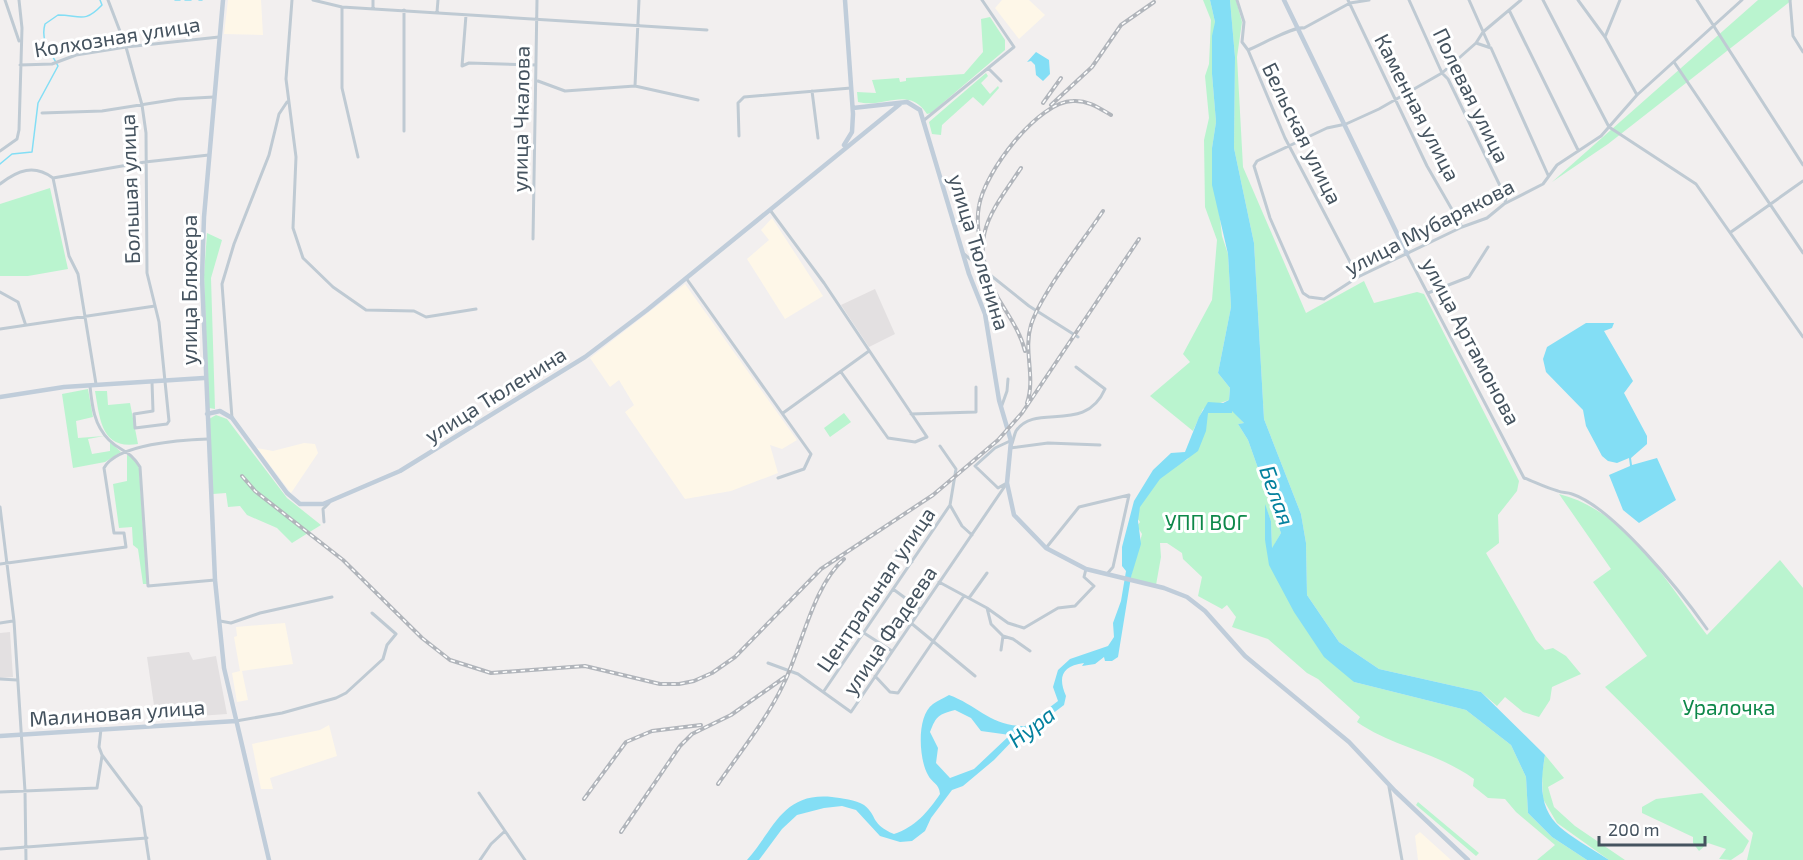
<svg xmlns="http://www.w3.org/2000/svg" width="1803" height="860" font-family="'Exo 2',sans-serif">
<style>
.commercial{fill:#fef7e8}
.education{fill:#e3e0e1}
.green{fill:#baf4cf}
.water{fill:#83def5;fill-rule:evenodd}
.lines{fill:none;stroke-linecap:round;stroke-linejoin:round}
.stream{stroke:#83def5;stroke-width:1.5}
.street{stroke:#bfcad3;stroke-width:3}
.secondary{stroke:#c0cdda;stroke-width:4.5}
.rail-casing{stroke:#b1b5bb;stroke-width:4}
.rail{stroke:#fff;stroke-width:1.5;stroke-dasharray:4.5;stroke-linecap:butt}
.labels{text-anchor:middle;dominant-baseline:central;stroke-width:6;stroke-linejoin:round;paint-order:stroke}
.street-label{font-size:21px;fill:#45535f;stroke:#fff}
.park-label{font-size:21px;fill:#0e884a;stroke:#fff}
.water-label{font-size:22px;font-style:italic;fill:#03809e;stroke:#fff}
</style>
<rect width="100%" height="100%" fill="#f2efef"/>
<path class="commercial" d="M228,0H261L263,35L224,34Z
M1002,0H1029L1045,15L1019,39L995,8Z
M772,218L823,296L785,319L747,259L769,240L761,230Z
M685,284L797,440L782,449L770,445L778,473L731,491L685,499L625,412L634,405L619,380L610,387L590,358Z
M304,443L315,444L318,453L291,493L257,448L273,451Z
M285,623L293,664L242,671L248,700L237,702L232,673L240,671L234,637L237,636L236,627Z
M329,725L337,756L270,778L273,789H261L252,744L320,730Z
M1420,832L1451,860H1418L1415,836Z"/>
<path class="education" d="M875,289L895,334L869,347L841,305Z
M10,632L13,677L0,678V633Z
M189,652L193,660L216,656L227,714L156,719L147,657Z"/>
<path class="green" d="M1203,0H1210L1215,22L1212,74L1216,122L1212,148L1222,236L1228,254L1231,307L1218,373L1230,388L1229,400L1203,409L1193,431L1150,396L1190,362L1183,354L1212,300L1217,240L1205,207L1204,140L1209,118L1205,76L1209,64L1211,20Z
M1230,0H1236L1242,22L1237,57L1243,167L1306,313L1364,281L1374,303L1417,292L1424,294L1519,481L1517,491L1498,515L1499,543L1486,553L1536,640L1545,650L1553,648L1566,656L1581,674L1552,687L1550,700L1539,717L1523,712L1505,697L1497,706L1481,692L1379,669L1339,642L1307,595L1306,543L1301,514L1264,419L1254,243L1234,148L1235,57Z
M1758,0H1792L1608,144L1552,182Z
M990,17L1005,40V50L931,113L927,114C908,85 884,109 858,102L857,92L876,93L872,80L899,78L900,82L906,81V78L964,74L983,52L981,19Z
M986,73L988,76L981,83L990,94L998,86L999,88L983,106L973,97L942,125L941,135L932,134L929,122Z
M50,188L68,269L28,276H0V204Z
M207,233L222,240L211,278L215,409L209,408L208,399L204,275Z
M88,389L93,417L76,421L78,438L104,436L88,439L92,454L110,451V442L121,452L105,462L73,468L62,394Z
M95,391H107L108,405L130,403L138,444C101,450 100,419 95,391Z
M1232,410L1244,423L1238,424L1248,440L1281,533L1272,549L1271,521L1265,506V540L1354,682L1466,710L1511,745L1526,777L1528,813L1552,837L1587,860H1537L1555,845L1516,812L1505,799L1488,798L1473,786L1474,779C1437,752 1395,748 1357,722L1360,717L1318,679L1307,673L1268,639L1232,627L1236,617L1227,605L1222,609L1198,596L1202,577L1183,559L1182,553L1167,543H1160L1161,557L1156,585L1130,580L1142,534L1137,526L1140,522L1137,518C1144,485 1159,473 1188,459L1206,413Z
M844,413L851,422L830,437L824,428Z
M216,415L227,419L287,498L321,525L292,543L277,528L247,515L240,506L228,507L226,493L213,494L209,419Z
M127,455L132,456L139,468L147,584H143L138,549L133,545L132,527L119,528L113,484L127,481Z
M1559,494C1627,511 1667,583 1707,635L1780,560L1803,588V860H1747L1753,833L1605,687L1647,656L1593,582L1611,569Z
M1545,755L1564,778L1548,787L1554,807L1575,826L1625,860H1609L1557,823L1543,799L1542,774Z
M1702,793L1749,841L1743,852L1731,860L1719,859L1726,849L1708,843L1699,851L1693,843V837L1642,813V807L1656,799Z
M1418,802L1479,853L1476,856L1416,805Z"/>
<path class="water" d="M1210,0H1230L1235,57L1234,148L1254,243L1264,419L1301,514L1306,543L1307,595L1339,642L1379,669L1481,692L1545,755C1533,823 1559,827 1609,860H1587L1552,837L1528,813L1526,777L1511,745L1466,710L1354,682L1324,657L1294,612L1269,565L1265,540V504L1271,521L1272,548L1281,533L1248,440L1238,424L1244,423L1232,411V413H1208L1206,431L1198,451L1160,479L1140,507L1138,521L1141,544L1131,577L1118,657L1112,661H1105L1104,657L1095,664L1082,666L1084,663C1061,666 1058,678 1066,696L1064,705L1031,730L1020,733L994,760L963,786L952,790L931,818L925,831L912,841L900,842L880,836L856,810L842,806L824,808L797,815L782,829L759,860H747C774,830 782,792 832,797C841,798 856,800 864,805C878,816 870,824 894,834C914,828 929,811 940,794C939,783 932,783 928,775C919,760 916,716 933,704C937,701 944,698 949,695C977,705 992,727 1025,726L1058,701L1053,687L1058,670L1070,659L1108,646L1114,637L1113,623L1121,601L1126,571L1122,566V547L1134,501L1153,470L1171,453L1185,452L1199,417L1208,402L1223,403L1229,400L1230,388L1218,373L1231,307L1228,254L1212,185V148L1216,122L1212,74V36L1215,22ZM955,710L971,718L981,731L1010,735L974,769L950,778L936,763L938,748L930,732C936,716 939,714 955,710Z
M1036,52L1049,60L1050,74L1043,81L1036,75L1035,65L1031,61L1027,62Z
M1586,323H1614L1612,328L1604,331L1633,381L1624,393L1647,436V444L1631,458L1632,465L1657,458L1676,500L1639,523L1623,510L1609,475L1630,466L1629,458L1617,463L1608,461L1602,456L1586,426L1583,410L1546,372L1543,359L1547,347Z"/>
<g class="lines">
<path class="stream" d="M175,0H180
M185,0H191
M199,0H202
M0,164L12,154L32,152L38,103L58,66C51,52 40,41 45,24L58,15C80,15 84,24 102,5L100,0"/>
<path class="street" d="M5,0L19,41
M108,0L126,47L142,105L146,133L147,273L159,322L169,421L167,424L135,428L134,414L153,411L152,382
M292,0L286,79L296,157L293,228L303,258L333,287L366,310L414,311L426,317L476,309
M313,0L342,7L707,30
M373,0V9
M1237,0L1244,22L1242,42L1248,50L1285,138L1358,277
M1348,0L1427,166L1462,227
M1409,0L1442,73L1448,79L1506,198L1505,203
M1469,0L1489,45
M1521,0L1483,32L1476,43L1442,73L1379,109L1346,124L1327,128L1257,161L1254,166L1270,218L1303,293L1309,297L1324,299L1358,277L1462,227L1487,218L1504,204L1543,184L1557,165L1601,136L1637,95L1742,0
M1543,0L1609,127L1696,184L1803,337
M1578,0L1605,37L1637,95
M1697,0L1803,165
M1790,0L1793,36L1803,52
M342,8V88L358,157
M404,10V131
M1509,10L1578,150
M437,12L438,0
M466,15L462,66L469,63L536,65
M1605,37L1620,0
M1476,43L1491,48L1548,175
M1248,50C1261,45 1293,26 1304,28L1350,3L1369,0
M1674,62L1803,253
M20,65L52,64L76,55L126,47L219,37
M988,68L1001,81
M538,81L565,91L635,86L698,100
M635,86L639,0
M812,91L818,138
M42,113L102,111L178,99L214,97
M923,121L1014,47L982,0
M739,136L738,103L744,97L851,88
M0,151L17,139L19,130L22,28L19,0
M53,178L69,256L78,274L96,384
M0,184C18,170 34,164 53,178L145,162L209,155
M770,210L824,283L927,437L915,442L888,438L841,372
M1731,232L1803,181
M533,239L537,0
M964,254L1029,306L1078,337
M1407,254L1524,478C1535,482 1546,488 1558,491C1562,493 1567,492 1572,494C1614,508 1681,592 1707,629
M686,278L811,454L804,469L778,478
M0,292L18,302L25,323
M1428,293L1469,277L1488,247
M0,329L155,306
M1076,367L1105,389C1085,435 1035,402 1016,431C1014,435 1013,443 1010,448L1048,443L1100,445
M90,386C92,406 94,425 109,440C122,453 129,449 140,467L148,586L215,580
M1002,405L1007,391L1008,379
M783,413L869,351
M911,414L976,412V387
M232,418L222,284L234,244L269,155L279,114L287,102
M940,446L956,469L950,505L962,526L972,535
M1005,484L998,488L975,466L995,448L1010,441
M0,507L14,621L25,791L26,860
M324,522L323,509L329,503
M1046,548L1079,507L1129,495L1113,567L1107,574
M896,551L912,562
M0,564L126,547L124,533H114L104,468C117,444 182,440 208,439
M939,582L987,608L991,624L1003,636L1001,650
M893,589L920,609
M969,598L987,573
M987,608L1008,623L1024,628L1058,608L1075,606L1094,586L1084,577L1086,569
M220,621L231,623L260,613L332,597
M0,623L13,621
M911,623L975,676
M864,633L892,651
M1003,636L1013,639L1030,651
M768,663L798,674L851,712L1007,483
M875,676L890,692L898,693L964,596
M0,679L17,680
M824,691L950,505
M236,721L282,713L336,698L346,693L383,659L387,645L396,634L372,613
M101,729L99,747L102,755L141,807L149,860
M1389,787L1402,860
M0,792L97,788L102,756
M479,793L505,831
M0,849L147,838
M480,860L491,844L505,831L525,860"/>
<path class="secondary" d="M223,0L204,217L202,278L215,580L224,668L269,860
M1284,0L1407,254
M853,108L907,102L920,110L969,274L985,314L999,400L1011,441L1007,483L1014,515L1046,548L1086,569L1164,588L1187,597L1205,611L1245,656L1349,742L1395,791L1468,860
M844,145L852,132L853,114L845,0
M0,397L64,387L204,378
M207,414L220,411L232,418L287,493L300,504H323L400,471L585,357L647,310L900,104
M0,736L236,721"/>
<g class="rail-casing">
<path id="rail" d="M1043,103L1061,78
M1051,105L1092,67L1121,25L1154,2
M1021,168C989,215 966,240 998,298C1008,315 1020,331 1025,351
M982,251C979,236 976,222 979,206C984,173 1038,101 1073,101C1088,100 1099,108 1111,115
M1027,403C1036,377 1023,351 1031,325C1041,293 1084,240 1103,211
M242,476L255,491L343,560L422,638L450,660L491,673L585,666L660,684H679L694,681L712,673L735,657L821,569L933,495L998,440L1022,413L1139,239
M718,784C741,751 767,719 784,683C802,646 813,586 844,559
M584,799L626,742L652,731L701,725
M621,832L680,746L692,734L731,715L785,677"/>
</g>
<use href="#rail" class="rail"/>
</g>
<g class="labels">
<g class="street-label">
<text transform="translate(117 36) rotate(-9)">Колхозная улица</text>
<text transform="translate(1472 95) rotate(64)">Полевая улица</text>
<text transform="translate(1418 107) rotate(63)">Каменная улица</text>
<text transform="translate(520 119) rotate(-89)">улица Чкалова</text>
<text transform="translate(1303 133) rotate(64)">Бельская улица</text>
<text transform="translate(129 189) rotate(-92)">Большая улица</text>
<text transform="translate(1429 226) rotate(-27)">улица Мубарякова</text>
<text transform="translate(980 252) rotate(73)">улица Тюленина</text>
<text transform="translate(188 290) rotate(-90)">улица Блюхера</text>
<text transform="translate(1472 341) rotate(62)">улица Артамонова</text>
<text transform="translate(495 394) rotate(-32)">улица Тюленина</text>
<text transform="translate(875 589) rotate(-56)">Центральная улица</text>
<text transform="translate(889 630) rotate(-56)">улица Фадеева</text>
<text transform="translate(117 712) rotate(-4)">Малиновая улица</text>
</g>
<g class="park-label">
<text x="1206" y="521">УПП ВОГ</text>
<text x="1729" y="706">Уралочка</text>
</g>
<g class="water-label">
<text transform="translate(1278 495) rotate(70)">Белая</text>
<text transform="translate(1031 726) rotate(-37)">Нура</text>
</g>
</g>
<path d="M1599 836v9h106v-9" fill="none" stroke="#45535f" stroke-width="3"/>
<text x="1608" y="836" font-size="18" fill="#45535f" stroke="#ffffff" stroke-width="4.5" paint-order="stroke">200 m</text>
</svg>
